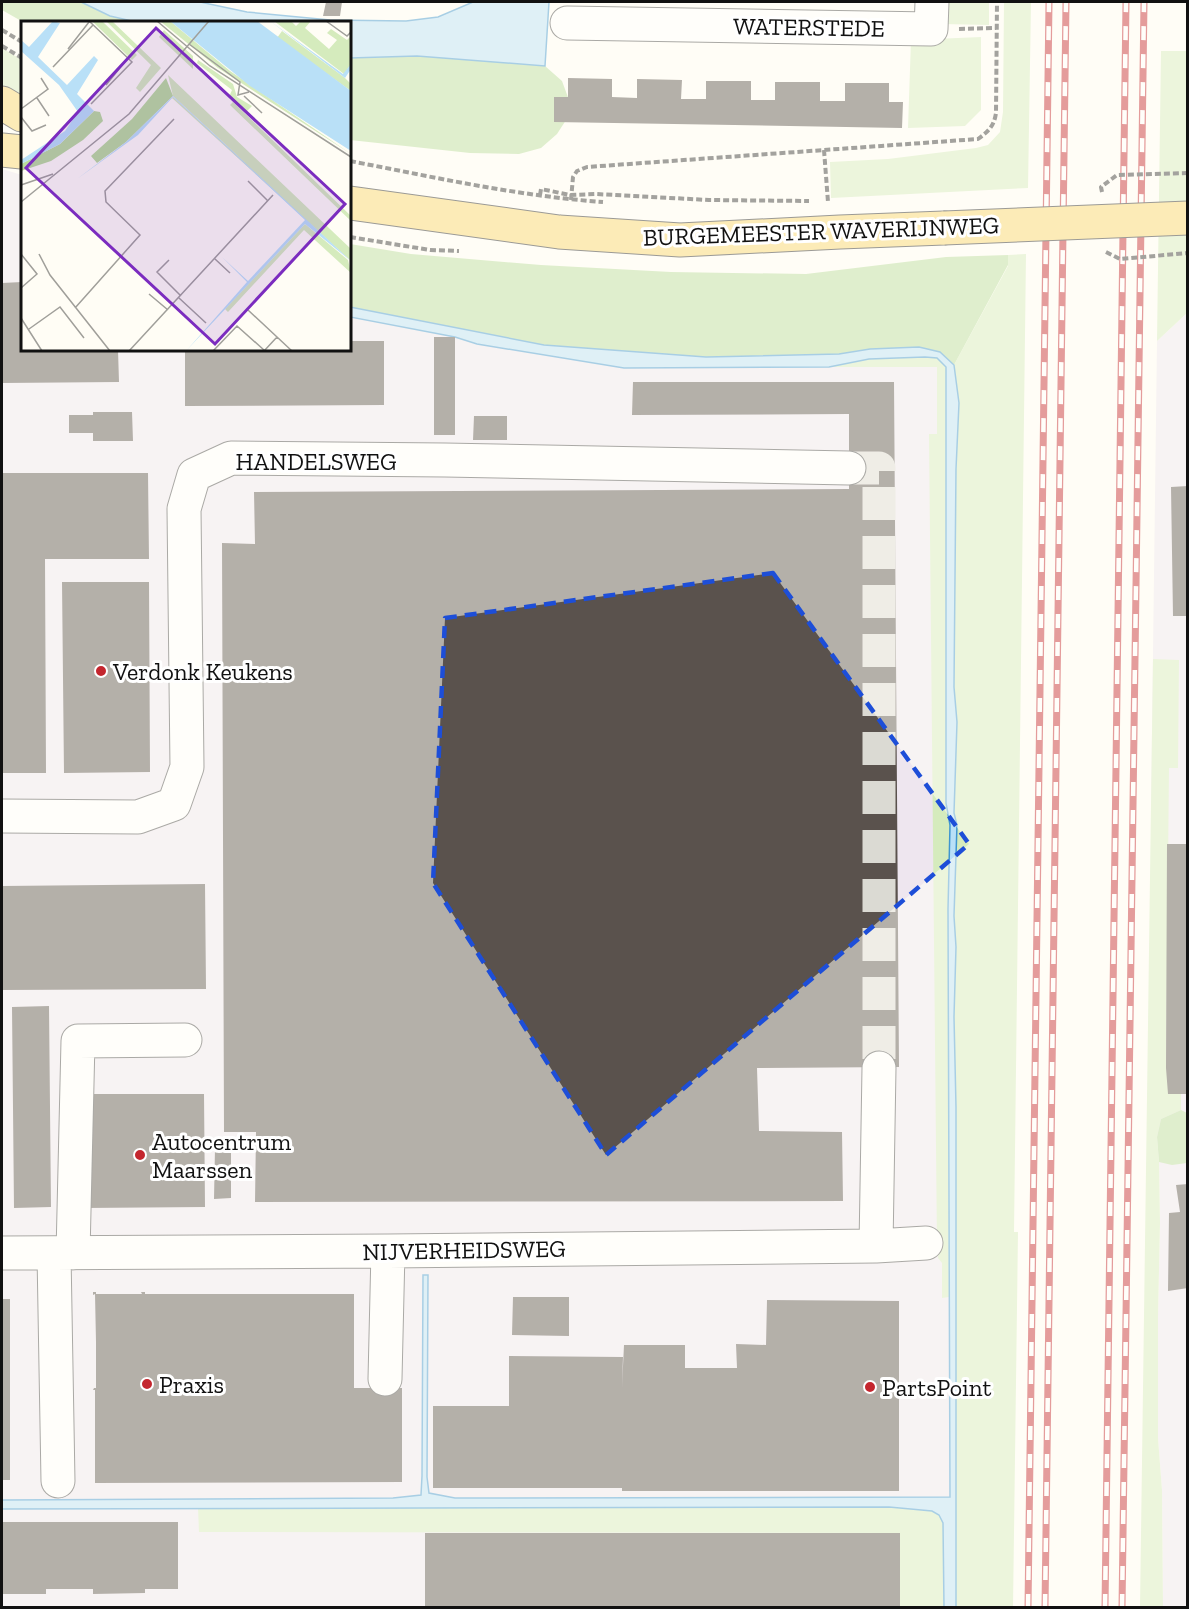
<svg xmlns="http://www.w3.org/2000/svg" width="1189" height="1609" font-family="'Zilla Slab',serif">
<style>
.industrial{fill:#eee6ef}
.green{fill:#d5ebbd}
.forest{fill:#b9dc9c}
.water{fill:#b9e0f7;stroke:#3f96cf;stroke-width:1.5}
.building{fill:#5a524d}
.lines{fill:none;stroke-linecap:round;stroke-linejoin:round}
.minor-tunnel{stroke:#dbdad3;stroke-width:33;stroke-dasharray:33 16;stroke-linecap:butt}
.minor-casing{stroke:#444;stroke-width:35}
.major-casing{stroke:#222;stroke-width:35}
.path{stroke:#333;stroke-width:4;stroke-dasharray:6 3;stroke-linecap:butt}
.minor{stroke:#fff;stroke-width:33}
.major{stroke:#f9d66b;stroke-width:33}
.rail-casing{stroke:#c4262e;stroke-width:7}
.rail{stroke:#fff;stroke-width:4.5;stroke-dasharray:14;stroke-linecap:butt}
.major-bridge-casing{stroke:#222;stroke-width:35;stroke-linecap:butt}
.path-bridge{stroke:#333;stroke-width:4;stroke-dasharray:6 3;stroke-linecap:butt}
.major-bridge{stroke:#f9d66b;stroke-width:33}
.marked{fill:none;stroke:#1d4ed8;stroke-width:4.5;stroke-dasharray:12 8;stroke-linejoin:round}
.poi-dot{fill:#c4262e;stroke:#fff;stroke-width:2}
.labels{text-anchor:middle;dominant-baseline:central;stroke-width:6;stroke-linejoin:round;paint-order:stroke}
.street-label{font-size:24px;fill:#111;stroke:#fff}
.poi-label{font-size:24px;fill:#111;stroke:#fff;text-anchor:start}
.inset-road{fill:none;stroke:#a09f9a;stroke-width:1.5}
.view{fill:#7b2cbf;fill-opacity:0.15;stroke:#7b2cbf;stroke-width:3}
.inset-edge{fill:none;stroke:#111;stroke-width:3}
</style>
<rect width="100%" height="100%" fill="#fffdf5"/>
<path class="industrial" d="M2,169L22,175V350H350V272L398,286L937,358L946,367V803L950,825L948,909L950,1497L944,1523V1607H2Z
M1187,313V1607H1163L1162,1490L1158,1438V1317L1160,1223L1159,1162L1157,1137L1151,809L1157,341Z"/>
<path class="green" d="M942,2H989V25L942,24Z
M1004,2H1031L1028,188L831,198L830,162L888,159L976,148L988,145L1000,132L1003,112Z
M981,37V110L965,126L908,128L911,40Z
M2,48L22,60V97L2,87Z
M1161,51H1187V313L1157,341Z
M1026,254L1014,1232H1018L1013,1608L956,1607V1288L954,1017L956,947L954,916L957,825L954,814L957,722L954,687L956,469L959,403L954,365L1008,266V255Z
M925,357L937,358L946,367V803L950,825L948,909L949,1297L942,1298V1263L938,1258L937,1248L929,434H937V367H829L869,359Z
M1153,659L1179,660L1178,768H1169L1166,1068H1181V1110L1161,1119L1157,1137L1159,1162L1160,1223L1158,1317V1438L1162,1490L1163,1607L1140,1608Z
M889,1507L932,1511L939,1515L944,1523V1607H900V1533L199,1532L198,1508Z"/>
<path class="forest" d="M2,2H81L110,16L136,22H23L2,10Z
M417,56L545,66L562,81L569,100L568,117L557,134L541,148L519,154L470,153L350,140V58Z
M350,244L411,254L541,265L671,272L806,274L946,257L1008,255V265L954,365L940,352L870,349L839,354L706,357L544,345L350,307Z
M1181,1110L1187,1113V1163L1172,1165L1159,1162L1157,1137L1161,1119Z"/>
<path class="water" d="M81,2H200L247,12L330,20L406,21L438,17L473,2H549L545,66L417,56L350,58V22H136L110,16Z
M350,307L544,345L706,357L839,354L870,349L919,347L940,352L954,365L959,403L956,469L954,687L957,722L954,813L957,825L954,916L956,947L954,1017L956,1107V1607H944L943,1523L939,1515L932,1511L889,1507L2,1509V1500L393,1498L421,1495L422,1476L423,1275H428L427,1477L429,1493L455,1498L950,1497L948,909L950,825L946,803V367L937,358L925,357L869,359L829,367L624,368L477,344L455,337L350,317Z"/>
<path class="building" d="M326,2H342L340,16H323Z
M568,78L612,79V97L637,98V79L682,80L681,99H706V81H751V100H775V82H820V101H845V83H889V102H903L902,128L554,122V97H568Z
M22,282V350H118L119,382L2,383V283Z
M434,337H455V435H434Z
M350,341H384V405L185,406V350H350Z
M633,382H894L899,1067L757,1068L759,1131L842,1132L843,1201L255,1202L256,1132H224L222,543L255,544L254,492L849,489V414L632,415Z
M93,412H132L133,441H93V433H69V415H93Z
M474,416H507V440H473Z
M2,473H148L149,559H45L46,773H2Z
M1188,486V616H1173L1171,487Z
M62,582H149L150,772L64,773Z
M1167,844H1188V1094H1168L1166,1068Z
M205,884L206,989L2,990V886Z
M49,1006L51,1207L14,1208L12,1007Z
M83,1094H204L205,1207L84,1208Z
M215,1148H231V1198L214,1199Z
M1188,1184V1288L1168,1291L1169,1213L1180,1212L1176,1185Z
M93,1292H96V1294H142L141,1292H145V1294H354V1388H402V1482L95,1483V1390H93L94,1388H96V1342L95,1294L93,1295Z
M513,1297H569V1336L512,1335Z
M2,1299H10V1480H2Z
M767,1300L899,1301V1491H622V1488H433V1406H509V1356L623,1357L622,1387L624,1345H685V1368H737L736,1344L766,1345Z
M2,1522H178V1589H145V1593L93,1594V1589H46V1594H2Z
M425,1533H900V1608H425Z"/>
<g class="lines">
<path class="minor-tunnel" d="M849,468H879V1068"/>
<g class="minor-casing">
<path id="minor" d="M567,23L931,29L932,2
M2,816L138,817L174,804L187,767L184,509L194,475L231,458L445,460L849,468
M876,1246L879,1068
M2,1253L388,1251L876,1246L926,1243
M73,1253L78,1041L185,1040
M54,1254L58,1481
M385,1379L388,1251"/>
</g>
<g class="major-casing">
<path id="major" d="M2,103L22,115
M2,150L22,152
M350,203L559,232L680,240L840,232L944,228"/>
</g>
<path class="path" d="M959,29L996,28
M2,30L22,42
M2,46L22,58
M824,150L828,202
M350,161C433,177 518,196 603,202
M540,195L541,189L570,195L596,194L709,200L809,201
M571,200L573,177L577,171L587,167L978,139C989,131 994,126 996,113L997,2
M350,237L430,250L459,251"/>
<use href="#minor" class="minor"/>
<use href="#major" class="major"/>
<g class="rail-casing">
<path id="rail" d="M1028,1608L1049,2
M1045,1608L1066,2
M1105,1608L1126,2
M1122,1608L1144,2"/>
</g>
<use href="#rail" class="rail"/>
<g class="major-bridge-casing">
<path id="major-bridge" d="M944,228L1188,218"/>
</g>
<path class="path-bridge" d="M1102,192L1101,187L1117,175L1188,173
M1106,252L1120,259L1188,253"/>
<use href="#major-bridge" class="major-bridge"/>
</g>
<path d="M0 0H1189V1609H0ZM773,573L969,844L606,1155L433,883L445,618Z" fill="#fffdf5" fill-opacity=".55" fill-rule="evenodd"/>
<path class="marked" d="M773,573L969,844L606,1155L433,883L445,618Z"/>
<g class="poi-dot">
<circle cx="101" cy="671" r="6"/>
<circle cx="140" cy="1155" r="6"/>
<circle cx="147" cy="1384" r="6"/>
<circle cx="870" cy="1387" r="6"/>
</g>
<g class="labels">
<g class="street-label">
<text transform="translate(809 27) rotate(1)">WATERSTEDE</text>
<text transform="translate(821 231) rotate(-2)">BURGEMEESTER WAVERIJNWEG</text>
<text x="316" y="461">HANDELSWEG</text>
<text transform="translate(464 1250) rotate(-1)">NIJVERHEIDSWEG</text>
</g>
<g class="poi-label">
<text x="113" y="671">Verdonk Keukens</text>
<text x="152" y="1141">Autocentrum<tspan x="152" dy="28">Maarssen</tspan></text>
<text x="159" y="1384">Praxis</text>
<text x="882" y="1387">PartsPoint</text>
</g>
</g>
<g transform="translate(21 21)">
<rect width="330" height="330" fill="#fffdf5"/>
<path d="M71,0H81L116,34L111,39ZM85,0H91L140,47L119,71L115,67L130,44ZM139,0H149L209,50L330,133L197,47ZM253,0H270L275,5L280,0H290L284,7L308,28L316,19L306,12L310,8L326,19L330,15V43L323,53ZM143,9L172,35V48L138,16ZM261,10L324,57L330,63V70L256,17ZM177,39L212,63L216,76L231,85L225,91L208,76L211,69L176,42ZM147,54L330,228V240L151,77L139,90L152,76L228,145L152,75ZM212,81L330,195V200L209,84ZM284,203L327,239L330,252L283,209L207,291L204,288Z" fill="#d5ebbd"/>
<path d="M145,57L152,75L105,121L76,142L70,135L111,98ZM73,90L79,91L82,100L62,119L30,140L0,150V143L39,123Z" fill="#b9dc9c"/>
<path d="M32,0L39,2L17,36L46,64L73,35L77,39L56,73L73,90L39,123L0,143V139L44,110L57,91L38,64L0,30V19L8,26ZM149,0H236L330,70V130L229,65ZM249,0L322,53L330,43V48L324,57ZM152,75L330,240L284,203L165,330L226,261L201,236L227,260L284,199L152,76L117,114L56,158L105,121Z" fill="#b9e0f7"/>
<path class="inset-road" d="M68,0L111,41L70,83M136,0L189,45L330,136M305,0L326,15L330,11M168,23L219,61L217,74L228,71M47,28L68,1M32,46L72,4M85,64L107,37M223,75L241,92M16,77L28,95M0,88L27,68L20,57M0,96L11,110L25,104M227,160L247,180M0,164L32,153M0,181L108,93L188,0M0,233L16,253L0,267M18,233L29,254L89,330M194,238L209,252M148,239L136,251L160,275M128,273L147,289M0,274V297M158,277L185,302M54,287L119,214L85,181L84,170L153,98M227,289L271,330M0,297L21,330M8,308L39,286L63,317M108,330L252,174M192,330L216,305L243,329M243,330L256,316"/>
<path class="view" d="M135,7L324,183L194,323L5,147Z"/>
<rect width="330" height="330" class="inset-edge"/>
</g>
<rect width="1189" height="1609" fill="none" stroke="#111111" stroke-width="6"/>
</svg>
